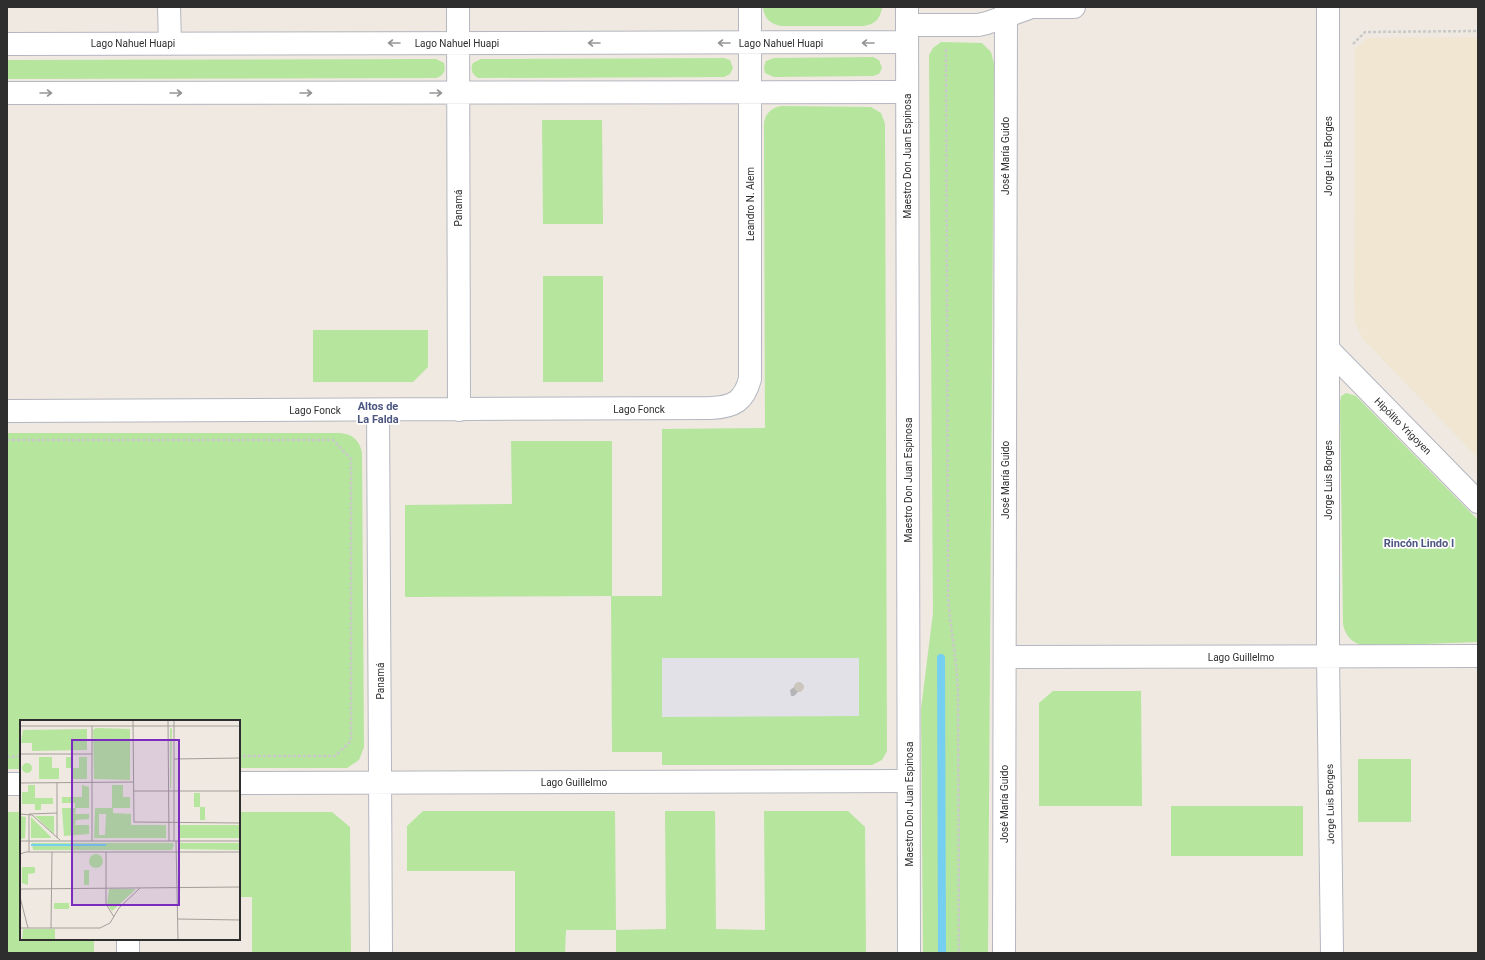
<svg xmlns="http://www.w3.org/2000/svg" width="1485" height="960" font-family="Roboto,sans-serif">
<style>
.industrial{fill:#e3e1e8}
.education{fill:#f0e6d1}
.green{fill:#b6e59e;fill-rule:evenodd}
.shadow{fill:#0003}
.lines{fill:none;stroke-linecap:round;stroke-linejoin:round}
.stream{stroke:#75cff0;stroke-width:8}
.building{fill:#cbc7bf;stroke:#cbc5ba}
.minor-casing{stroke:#b4b7c1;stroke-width:24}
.secondary-casing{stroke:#b4b7c1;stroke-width:24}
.path{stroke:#c9c9c9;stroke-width:2.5;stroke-dasharray:3 2;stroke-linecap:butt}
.minor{stroke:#fff;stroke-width:22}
.secondary{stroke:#fff;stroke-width:22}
.oneway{stroke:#969696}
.labels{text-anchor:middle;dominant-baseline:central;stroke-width:3.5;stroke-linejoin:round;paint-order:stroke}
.street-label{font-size:10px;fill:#2e2e2e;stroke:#fff}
.neighbourhood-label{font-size:11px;font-weight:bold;fill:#4d5680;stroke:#fff}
.inset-river{fill:none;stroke:#75cff0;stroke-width:2}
.inset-road{fill:none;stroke:#a29e99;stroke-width:1}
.view{fill:#7b2cbf;fill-opacity:0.15;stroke:#7b2cbf;stroke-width:2}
.inset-edge{fill:none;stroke:#2e2e2e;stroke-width:2}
</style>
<rect width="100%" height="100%" fill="#efe9e1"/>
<path class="industrial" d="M662,658H859V717H662Z"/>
<path class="education" d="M1478,37V458L1363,339L1355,322L1354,303L1355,49L1368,38Z"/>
<path class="green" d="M763,7H882V8C880,19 875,24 864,26H781C770,24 764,18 763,7Z
M941,42L982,43L991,52L994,64L988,953H923L921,709L933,613L929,55L933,48Z
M873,57L879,60L882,68L879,74L873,76L774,77L765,73L764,67L766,61L774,58Z
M724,58L730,60L733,68L730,74L724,77L478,78C472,74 470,70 473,63L481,59Z
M436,59L444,63C446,70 444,76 436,78L7,79V60Z
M781,106L871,107L881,113L885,124L887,751L882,760L872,765H662V752H612L611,596L405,597V505L512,504L511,441H612V596H662V429L765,428L764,126C764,115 770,108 781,106ZM662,658H859V716L662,717Z
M542,120H602L603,224H543Z
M543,276H603V382H543Z
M313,330H428V367L413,382H313Z
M1346,393L1356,396L1478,520V642L1367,646C1353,644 1346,638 1343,624L1340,403L1341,396Z
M7,433H340C353,434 360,441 362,453L364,747L359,760L347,768H239V721H21V769H7Z
M1053,691H1141L1142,806H1039V703Z
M1358,759H1411V822H1358Z
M1171,806H1303V856H1171Z
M423,811H615L616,930L666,929L665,811H715L716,929L765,930L764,811H848L865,827L866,953H616V930H566L565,953H515V871H407V826Z
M7,812H21V939H94V953H7Z
M239,812H332L350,827L351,953H252V897H239Z"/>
<path class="shadow" d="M800,683L802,688L794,696H791L790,690Z"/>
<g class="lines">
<path class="stream" d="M941,658L942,953"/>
</g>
<path class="building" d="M794.5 687a4.5 4.5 0 1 1 9 0a4.5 4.5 0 1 1-9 0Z"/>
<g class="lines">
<g class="minor-casing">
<path id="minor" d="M169,7L170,43
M458,7L459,410
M1328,7V657L1332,953
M907,25H978L987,23L1032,7H1074
M7,44L907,42
M7,93L907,92
M1328,349L1478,502
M378,410L381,953
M7,411L711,408C734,407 744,401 750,379V7
M1005,657L1478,656
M239,783L908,781
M7,784H21
M128,939V953
M1004,953L1006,7"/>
</g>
<g class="secondary-casing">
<path id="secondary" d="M907,7L909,953"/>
</g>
<path class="path" d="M1353,44L1365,32L1478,31
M946,49L948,596C950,628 957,659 958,692L959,953
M7,440H333L351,459V741L335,756H239
M7,757L21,756"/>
<use href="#minor" class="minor"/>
<use href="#secondary" class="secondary"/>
</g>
<defs><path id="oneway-shaft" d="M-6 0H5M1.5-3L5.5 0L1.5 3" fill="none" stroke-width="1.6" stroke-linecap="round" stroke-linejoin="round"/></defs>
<g class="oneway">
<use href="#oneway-shaft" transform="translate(394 43) rotate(180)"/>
<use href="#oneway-shaft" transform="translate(594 43) rotate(180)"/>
<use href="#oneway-shaft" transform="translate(724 43) rotate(180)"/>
<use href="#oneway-shaft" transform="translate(868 43) rotate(180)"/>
<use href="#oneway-shaft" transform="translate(46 93)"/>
<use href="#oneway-shaft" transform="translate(176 93)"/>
<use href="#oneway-shaft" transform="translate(306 93)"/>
<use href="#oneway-shaft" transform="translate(436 93)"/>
</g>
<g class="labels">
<g class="street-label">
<text x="133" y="43">Lago Nahuel Huapi</text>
<text x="457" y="43">Lago Nahuel Huapi</text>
<text x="781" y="43">Lago Nahuel Huapi</text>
<text transform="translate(907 156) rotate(-90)">Maestro Don Juan Espinosa</text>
<text transform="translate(1005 156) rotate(-90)">José María Guido</text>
<text transform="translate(1328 156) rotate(-90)">Jorge Luis Borges</text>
<text transform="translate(750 204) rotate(-90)">Leandro N. Alem</text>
<text transform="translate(458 208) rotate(-90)">Panamá</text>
<text x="639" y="409">Lago Fonck</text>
<text x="315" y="410">Lago Fonck</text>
<text transform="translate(1403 426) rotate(45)">Hipólito Yrigoyen</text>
<text transform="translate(908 480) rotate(-90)">Maestro Don Juan Espinosa</text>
<text transform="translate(1005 480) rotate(-90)">José María Guido</text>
<text transform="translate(1328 480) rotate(-90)">Jorge Luis Borges</text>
<text x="1241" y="657">Lago Guillelmo</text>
<text transform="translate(380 681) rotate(-90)">Panamá</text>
<text x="574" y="782">Lago Guillelmo</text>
<text transform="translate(909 804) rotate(-90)">Maestro Don Juan Espinosa</text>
<text transform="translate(1004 804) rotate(-90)">José María Guido</text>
<text transform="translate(1330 804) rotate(-91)">Jorge Luis Borges</text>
</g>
<g class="neighbourhood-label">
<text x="378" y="406">Altos de<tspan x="378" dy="13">La Falda</tspan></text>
<text x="1419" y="543">Rincón Lindo I</text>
</g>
</g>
<g transform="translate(20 720)">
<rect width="220" height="220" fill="#efe9e1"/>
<path d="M76,8L110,9V60L74,59L73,10ZM150,8L152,9L151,69L150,68ZM67,9V30L12,31V23H1L3,10ZM19,37H32V48H39V59H19ZM46,37H52L53,48H59V37H67V59H52V48H46ZM2 48a5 5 0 1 1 10 0a5 5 0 1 1-10 0ZM8,65H15V78H33V84H21V90H15V84H2V72H8ZM62,65L69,67V88H56L55,94H69V99L56,100L55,105H69V114L44,116L42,88H55V83H42V77H62ZM92,65H103V77H110V88H93V93L111,94V105H146V118H74L75,88H92ZM79,94H86L85,115H79ZM174,73H180V87H185V100H180V87H174ZM0,96L6,97L5,118L0,119ZM15,96H34V114ZM11,97L31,117V118H11ZM158,105H220V118H158ZM12,123H153L154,125L152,130H13ZM220,123V130L158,129L159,123ZM69 141a7 7 0 1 1 14 0a7 7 0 1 1-14 0ZM2,147H15V153L8,154V165L2,163ZM64,150H69V165H64ZM89,169H115V170L92,191L87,184ZM34,183H49V189H34ZM3,209H35V220H2Z" fill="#b6e59e" fill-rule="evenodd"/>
<path class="inset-river" d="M11,125H86"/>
<path class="inset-road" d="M113,0L114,102L220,103M148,0L149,121M154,0V121M0,6H220M72,6V121M0,34H72M154,39L220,38M0,63L113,62M113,71H220M0,94L12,95L40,120M37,118V62M0,121H220M156,121L158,220M9,132V94L37,93M86,132V184L94,197M0,134L6,132H220M0,169L220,167M0,177L8,208M158,199L220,200M0,208H80L90,203L99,188L120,168M31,208L32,132"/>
<path class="view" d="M52,20H159V185H52Z"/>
<rect width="220" height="220" class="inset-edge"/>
</g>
<rect width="1485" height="960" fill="none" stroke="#2e2e2e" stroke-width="16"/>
</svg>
